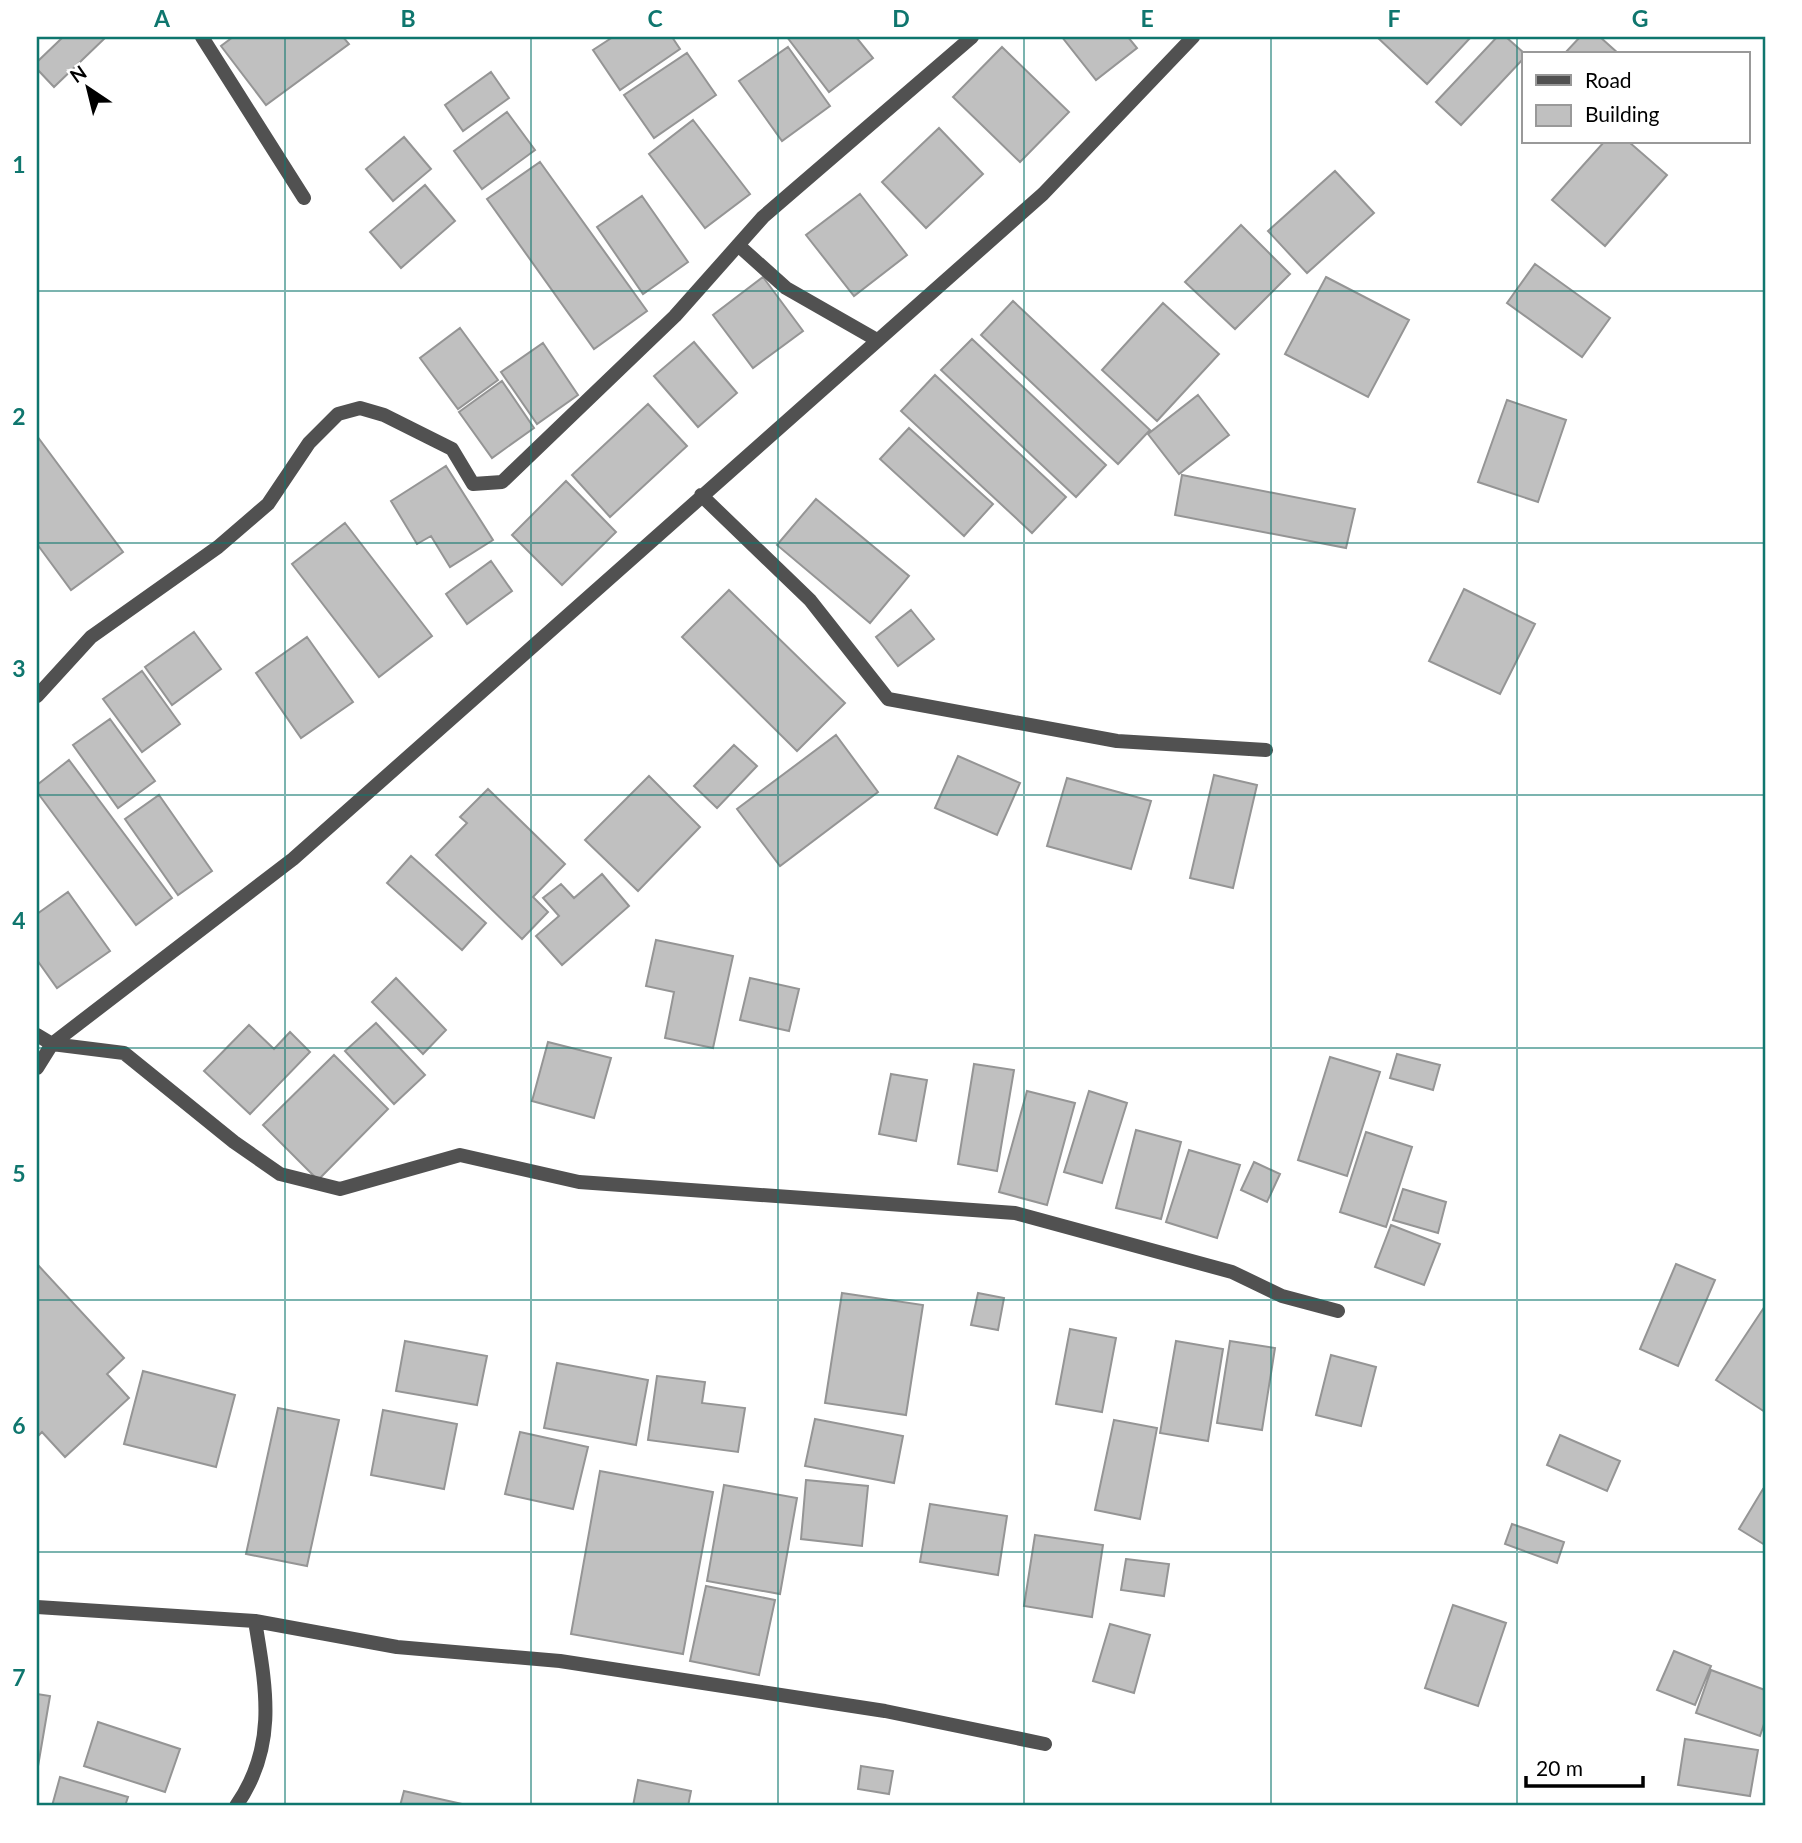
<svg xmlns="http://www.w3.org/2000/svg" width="1802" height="1843" font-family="Lato,sans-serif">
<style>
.building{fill:#c0c0c0;stroke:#959595;stroke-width:2}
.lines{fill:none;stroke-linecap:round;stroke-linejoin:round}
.street{stroke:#515151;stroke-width:14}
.grid{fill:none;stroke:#0f766e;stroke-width:2;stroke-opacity:0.55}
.neatline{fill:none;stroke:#0f766e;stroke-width:2.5}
.grid-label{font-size:23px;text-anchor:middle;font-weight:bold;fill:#0f766e}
</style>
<rect width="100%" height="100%" fill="#fff"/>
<path class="building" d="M63,37H106L54,87L37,69V62Z
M233,37H343L349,44L266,105L221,46Z
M613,37H672L680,49L620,90L593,50Z
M787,37H856L873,58L829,92Z
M1062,37H1128L1137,48L1096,80Z
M1377,37H1471L1427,84Z
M1497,37H1506L1525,54L1524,58L1461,125L1436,102Z
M1580,37H1600L1619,54H1564Z
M788,47L830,106L782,141L739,81Z
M1002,47L1069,112L1020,162L953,97Z
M687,53L716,95L654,138L624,95Z
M491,72L509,98L463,131L445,105Z
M507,112L535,150L482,189L454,151Z
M693,120L750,194L705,228L649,154Z
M939,128L983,174L926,228L882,182Z
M404,137L431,169L393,201L366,169Z
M1604,142H1629L1667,175L1605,246L1552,200Z
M540,162L647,311L594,349L487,199Z
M1335,171L1374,213L1307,273L1268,231Z
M425,185L455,221L401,268L370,232Z
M860,194L907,255L854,296L806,235Z
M642,196L688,262L643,294L597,227Z
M1241,225L1290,274L1235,329L1185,282Z
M1535,264L1610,318L1582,357L1507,303Z
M763,277L803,331L753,368L713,315Z
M1326,277L1409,320L1368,397L1285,354Z
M1013,301L1150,430L1118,464L981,335Z
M1163,303L1219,354L1157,421L1102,370Z
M460,328L498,380L458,409L420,358Z
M972,339L1106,465L1076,497L941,370Z
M694,342L737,393L698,427L654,376Z
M543,343L578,395L537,424L501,372Z
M935,375L1066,497L1032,533L901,411Z
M502,381L534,428L492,458L459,412Z
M1198,395L1229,435L1179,474L1148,434Z
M1507,400L1566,420L1538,502L1478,482Z
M648,404L687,446L610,517L572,475Z
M909,428L993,504L964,536L880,459Z
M37,436L123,552L71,590L37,544Z
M446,466L493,540L450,567L431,536L417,544L391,501Z
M1182,475L1355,509L1346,548L1175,515Z
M566,481L616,532L562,585L512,535Z
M816,499L909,576L870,623L777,545Z
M345,523L432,636L379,677L292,564Z
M491,561L512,591L467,624L446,594Z
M1464,589L1535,624L1500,694L1429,661Z
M729,590L845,703L797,751L682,637Z
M911,610L934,639L898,666L876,637Z
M194,632L221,669L172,705L145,667Z
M307,637L353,702L301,738L256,673Z
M142,671L180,724L142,752L103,699Z
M110,719L155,781L118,808L73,745Z
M836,735L878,792L780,866L737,809Z
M734,745L757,766L717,808L694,786Z
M958,756L1020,783L997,835L935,808Z
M69,760L172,898L136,925L37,792V785Z
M1214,775L1257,785L1233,888L1190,878Z
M649,776L700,827L638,891L585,840Z
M1067,778L1151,801L1131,869L1047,846Z
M488,789L565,864L533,897L548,912L522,939L436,855L467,823L460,817Z
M159,795L212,871L178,895L125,819Z
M411,856L486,923L462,950L387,883Z
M602,874L629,906L562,965L536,936L559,916L543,898L561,884L574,898Z
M68,892L110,951L57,988L37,960V914Z
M656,940L733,956L713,1048L665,1038L674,992L646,986Z
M396,978L446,1030L423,1054L372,1002Z
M750,978L799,989L789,1031L740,1020Z
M376,1023L425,1075L394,1104L345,1051Z
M249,1025L274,1049L290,1032L310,1052L250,1114L204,1071Z
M548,1042L611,1058L594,1118L532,1101Z
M1397,1054L1440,1065L1433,1090L1390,1078Z
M334,1055L388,1109L318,1180L263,1125Z
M1330,1057L1380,1072L1347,1176L1298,1160Z
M974,1064L1014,1070L997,1171L958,1164Z
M891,1074L927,1080L916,1141L879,1134Z
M1027,1091L1075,1103L1047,1205L999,1192Z
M1089,1091L1127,1103L1102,1183L1064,1172Z
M1136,1130L1181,1142L1161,1219L1116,1208Z
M1366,1132L1412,1147L1386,1227L1340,1212Z
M1189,1150L1240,1165L1217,1238L1166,1222Z
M1254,1162L1280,1174L1267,1202L1241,1190Z
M1403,1189L1446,1202L1438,1233L1393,1220Z
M1391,1225L1440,1244L1424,1285L1375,1267Z
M37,1264L124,1358L107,1374L129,1398L65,1457L42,1432L37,1437Z
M1676,1264L1715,1280L1678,1366L1640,1349Z
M842,1293L923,1305L906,1415L825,1403Z
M978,1293L1004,1298L998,1330L971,1325Z
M1765,1306V1412L1716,1380Z
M1070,1329L1116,1338L1102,1412L1056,1404Z
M405,1341L487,1356L477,1405L396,1391Z
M1176,1341L1223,1349L1208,1441L1160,1433Z
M1230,1341L1275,1348L1262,1430L1217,1423Z
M1331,1355L1376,1367L1361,1426L1316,1415Z
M557,1363L648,1380L636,1445L544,1428Z
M143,1371L235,1395L216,1467L124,1444Z
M657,1376L705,1382L702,1403L745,1408L738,1452L648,1440Z
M278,1408L339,1420L307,1566L246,1554Z
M383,1410L457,1424L444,1489L371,1475Z
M815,1419L903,1436L894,1483L805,1466Z
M1114,1420L1157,1428L1140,1519L1095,1510Z
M520,1432L588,1447L573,1509L505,1494Z
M1560,1435L1620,1461L1607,1491L1547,1465Z
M600,1471L713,1492L683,1654L571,1634Z
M806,1480L868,1486L862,1546L801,1539Z
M724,1485L797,1498L780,1594L707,1581Z
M1763,1489L1765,1490V1545L1739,1529Z
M930,1504L1007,1516L998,1575L920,1562Z
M1512,1524L1564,1542L1557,1563L1505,1544Z
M1035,1535L1103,1545L1092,1617L1024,1606Z
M1126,1559L1169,1564L1164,1596L1121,1590Z
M706,1586L775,1600L759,1675L690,1661Z
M1453,1605L1506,1623L1478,1706L1425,1688Z
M1110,1624L1150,1635L1134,1693L1093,1681Z
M1674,1651L1711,1666L1695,1705L1657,1690Z
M1711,1670L1765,1690V1721L1760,1736L1696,1713Z
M37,1694L50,1696L37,1772Z
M98,1722L180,1749L165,1792L84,1766Z
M1685,1739L1758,1750L1750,1796L1678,1785Z
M861,1766L893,1771L889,1794L858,1789Z
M60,1777L128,1797L125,1806H52Z
M638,1780L691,1791L688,1806H633Z
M404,1791L471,1806H400Z"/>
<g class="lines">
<path class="street" d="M202,37L304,198
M738,245L786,288L877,340
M701,495L810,600L888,699L1117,741L1266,750
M37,696L91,637L218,547L268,504L309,443L338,414L360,408L384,415L452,449L473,484L502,482L675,316L763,217L972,37
M37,1035L52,1044L124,1053L234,1142L280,1174L340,1189L460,1155L579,1182L1015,1213L1232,1272L1282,1296L1338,1311
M37,1068L52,1044L293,859L1043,194L1193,37
M37,1607L255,1621L397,1647L560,1661L885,1711L1045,1744
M236,1806C278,1746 266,1688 255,1621"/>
</g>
<path class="grid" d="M285,37V1806M531,37V1806M778,37V1806M1024,37V1806M1271,37V1806M1517,37V1806M37,291H1765M37,543H1765M37,795H1765M37,1048H1765M37,1300H1765M37,1552H1765"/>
<rect width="1802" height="1843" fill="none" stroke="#ffffff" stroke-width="77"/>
<rect x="1522" y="52" width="228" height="91" fill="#ffffff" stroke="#999999" stroke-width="2"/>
<rect x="1536" y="75" width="35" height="10" fill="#515151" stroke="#999999" stroke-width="2"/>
<text x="1585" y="88" font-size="21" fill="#000000">Road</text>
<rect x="1536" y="105" width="35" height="21" fill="#c0c0c0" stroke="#999999" stroke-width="2"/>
<text x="1585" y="122" font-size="21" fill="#000000">Building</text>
<g transform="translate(88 88) rotate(325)" stroke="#ffffff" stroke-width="5" paint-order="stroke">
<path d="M0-5L12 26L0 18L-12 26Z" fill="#000000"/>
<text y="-10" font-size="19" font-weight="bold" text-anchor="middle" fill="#000000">N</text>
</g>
<path d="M1526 1776v10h117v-10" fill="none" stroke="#000000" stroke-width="3.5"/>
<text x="1536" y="1776" font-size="21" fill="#000000" stroke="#ffffff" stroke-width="5" paint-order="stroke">20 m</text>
<rect x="38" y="38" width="1726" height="1766" class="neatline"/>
<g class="grid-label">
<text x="162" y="27">A</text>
<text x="408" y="27">B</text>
<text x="655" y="27">C</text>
<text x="901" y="27">D</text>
<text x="1147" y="27">E</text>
<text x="1394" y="27">F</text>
<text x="1640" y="27">G</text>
<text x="19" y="173">1</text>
<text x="19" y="425">2</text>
<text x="19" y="677">3</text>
<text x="19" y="929">4</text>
<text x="19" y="1182">5</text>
<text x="19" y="1434">6</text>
<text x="19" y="1686">7</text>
</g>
</svg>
